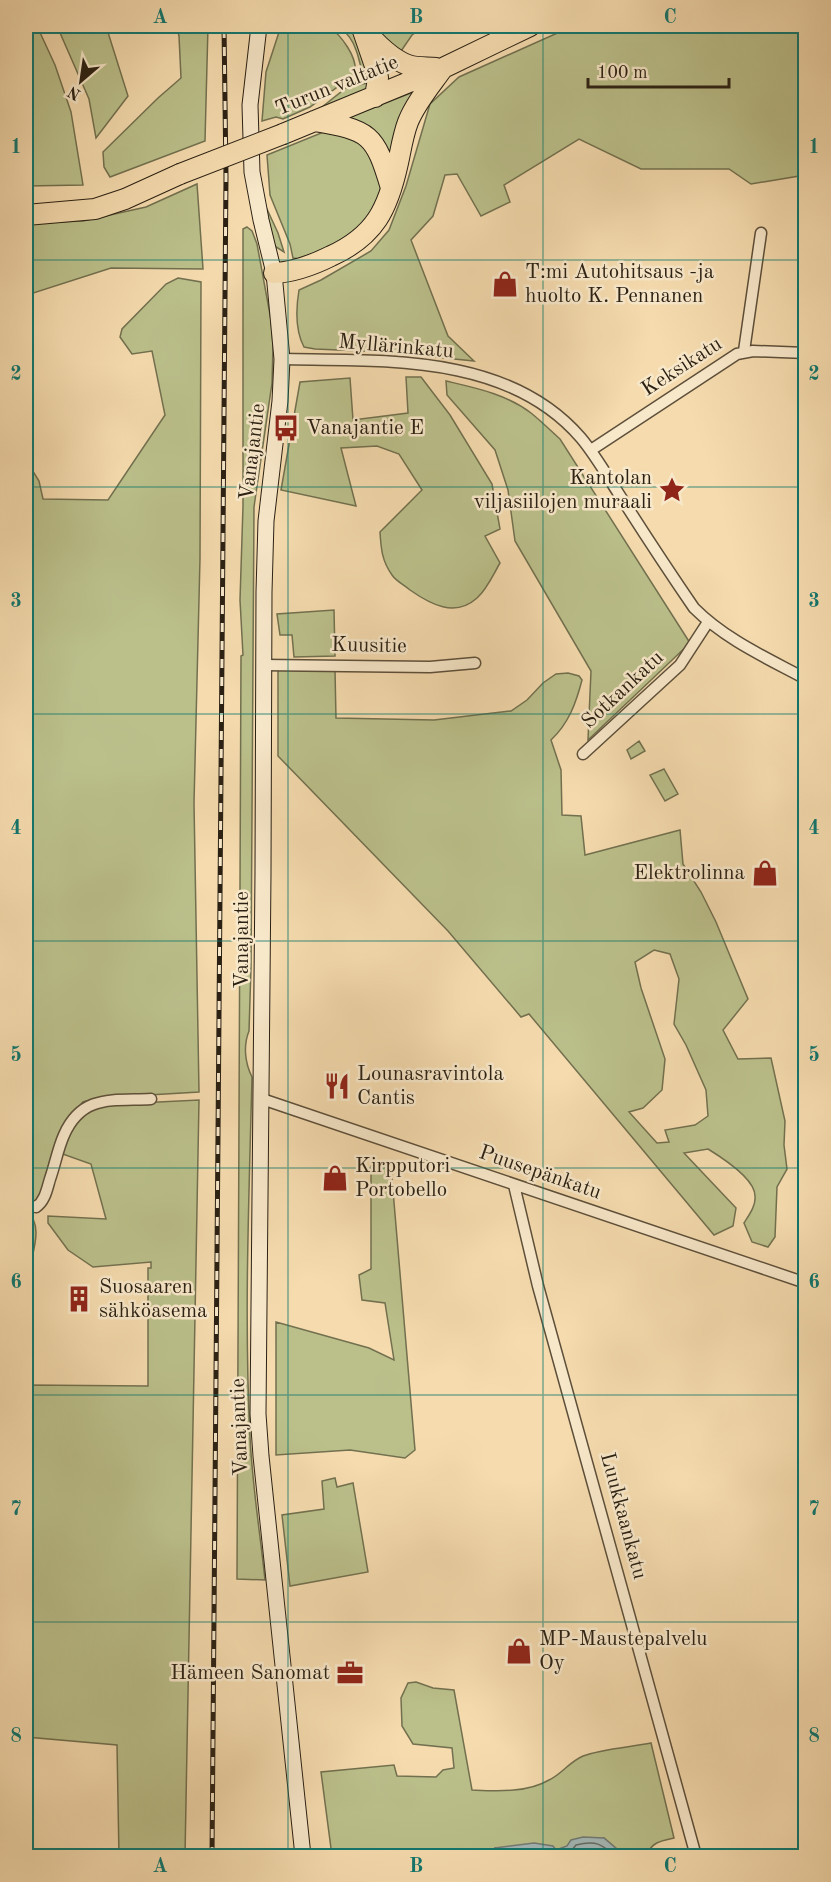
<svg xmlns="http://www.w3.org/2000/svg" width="831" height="1882" font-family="'Old Standard TT',serif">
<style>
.green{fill:#bbc08b;stroke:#72704f;stroke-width:1.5;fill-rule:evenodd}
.water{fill:#a3b8b7;stroke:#737b75;stroke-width:1.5}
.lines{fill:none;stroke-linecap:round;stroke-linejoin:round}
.shore{stroke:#666c65;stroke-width:1.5}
.street-casing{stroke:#5d4f3a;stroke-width:13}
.secondary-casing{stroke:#2a2013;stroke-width:17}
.highway-casing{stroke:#2a2013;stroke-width:22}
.street{stroke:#f8e8ca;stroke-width:10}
.secondary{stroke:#f8e8ca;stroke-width:15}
.highway{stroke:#f5dbae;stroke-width:20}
.rail-casing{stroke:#2a2013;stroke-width:5}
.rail{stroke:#f8e8ca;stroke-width:3;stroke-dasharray:9;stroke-linecap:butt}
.highway-bridge-casing{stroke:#2a2013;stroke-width:22;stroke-linecap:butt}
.highway-bridge{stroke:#f5dbae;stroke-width:20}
.grid{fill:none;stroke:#0f766e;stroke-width:1.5;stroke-opacity:0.55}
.labels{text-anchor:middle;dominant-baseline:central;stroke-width:5;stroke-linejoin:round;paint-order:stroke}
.street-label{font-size:21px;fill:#2a2013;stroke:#f8e8ca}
.poi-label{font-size:21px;fill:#2a2013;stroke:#f8e8ca;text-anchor:start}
.neatline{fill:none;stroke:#0f766e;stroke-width:2}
.grid-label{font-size:20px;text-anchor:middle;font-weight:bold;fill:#0f766e}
</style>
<rect width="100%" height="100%" fill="#f5dbae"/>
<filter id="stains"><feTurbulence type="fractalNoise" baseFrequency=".00333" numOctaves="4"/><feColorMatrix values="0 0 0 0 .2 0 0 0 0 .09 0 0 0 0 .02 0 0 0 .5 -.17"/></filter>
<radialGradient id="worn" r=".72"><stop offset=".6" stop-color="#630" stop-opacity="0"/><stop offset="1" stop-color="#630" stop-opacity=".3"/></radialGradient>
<path class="green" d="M26,26H37L55,65L71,112L83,185L26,186Z
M57,26H106L128,96L96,138L89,99Z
M176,26H208L205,141L110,177L104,167L103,152L158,98L181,78L179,36Z
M281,26H328C341,35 358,57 355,74L310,107L283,119L276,117L262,121L266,72Z
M339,26H354L368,76C359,70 360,59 356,50C353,40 346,32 339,26Z
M369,26H425L412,35L399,54Z
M573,26H805V175L751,184L729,169H641L579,139L504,185L510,202L481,216L457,174L445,175L433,216L411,240L448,336L474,361L385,352L315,349L304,347C295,330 296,308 299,290L321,280L371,251L389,230L406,186L430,104L459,77Z
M371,82L368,89L317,111L346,88Z
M421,89L393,161L347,118Z
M326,131L353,138L372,155L381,186L379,196L375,210L351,238L299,259L293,258L290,244L270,195L267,155Z
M197,184L203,269L111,268L33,293L26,315V223L83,221L146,207Z
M266,207L278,233L284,252L273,245Z
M247,227L252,231L257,244L271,320L273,346L272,383L254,507L251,968L249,1031C243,1046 245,1063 252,1077C249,1197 244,1317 250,1436C252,1484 260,1532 265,1580L237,1579L241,656L243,655L240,600L243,506V229Z
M178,278L201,282L200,558L194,803L199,1092L97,1098L83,1102L69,1117L38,1199L34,1203L26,1201V460L39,481L43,499L108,500L165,415L152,351L132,354L120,337L122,329L166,284Z
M406,377H421L450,415L492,484L500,529L485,536L500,563C493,575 487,589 477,598C455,618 430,604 410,590C404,585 396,581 392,575C382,561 381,549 380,532L422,490L399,454L377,446L341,448L356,506L281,490L300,382L350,378L353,420L408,413Z
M446,381C476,388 506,394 531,413C541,421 550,430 560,439L690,643L588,740L591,671L515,541L508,490L495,450L447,395Z
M334,610L335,656L294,657L292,635H280L277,614Z
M281,669L335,670L336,718L434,720L511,711L527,700L543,683L556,674L568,673L579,676L582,680C576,703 569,723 551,740L561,770L562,815L581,816L585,855L680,830L683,864L701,892L716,922L748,999L723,1030L738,1059L771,1058L785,1121L784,1145L787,1169L777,1187L775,1237L768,1247L752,1242L744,1223C749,1215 756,1206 755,1196C755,1179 721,1157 708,1149L684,1153L736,1208L733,1226L714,1235L529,1014L521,1017L448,931L278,756V671ZM654,950L670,954L679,979L674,1024L686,1045L706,1090L708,1116L695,1125L665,1130L669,1142L657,1143L629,1112L643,1108L662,1090L665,1059L641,988L635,962Z
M639,741L645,751L631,759L627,750Z
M664,769L678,794L665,801L650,775Z
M199,1100L185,1856H119L117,1745L26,1737V1385L148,1386V1268H151V1262L93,1267L68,1250L48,1223V1216L106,1219L91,1164L60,1153L74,1121L97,1105Z
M371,1166L391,1167L415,1450L405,1458L350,1450L276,1455V1322L369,1348L394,1360L385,1303L362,1300L359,1275L371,1269Z
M26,1209C44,1226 33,1250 29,1271H26Z
M335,1478L337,1487L353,1483L368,1572L290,1586L282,1515L324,1509L322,1481Z
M416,1682L433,1688L454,1690L472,1790C497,1791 527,1793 549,1780C562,1774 569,1762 583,1756C601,1749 631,1747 651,1743L674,1838C660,1841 652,1842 646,1856H625L604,1838L555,1851L495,1848L486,1856H332L321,1772L394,1765L397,1776L436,1777L443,1770L454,1768L452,1748L413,1744L402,1726L401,1698L408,1683Z"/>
<path class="water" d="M583,1837L604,1838L625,1856H486L495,1848L534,1843L553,1846L556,1850L567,1846L571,1840Z"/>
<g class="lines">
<path class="shore" d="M495,1856L499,1853C510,1852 522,1850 533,1849C551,1849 561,1866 576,1845C596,1840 601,1844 616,1856"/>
<g class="street-casing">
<path id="street" d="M744,351L761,233
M282,359C383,361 508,353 581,438C597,457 610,481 624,502C647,538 670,573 694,608C726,640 767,658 806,679
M591,450L737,354L753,351L806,353
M263,665L430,667L475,663
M583,754L680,665L708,622
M262,1099L806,1283
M514,1185L538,1286L696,1856
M26,1205L36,1207C45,1201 47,1189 50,1179C55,1165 58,1148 64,1135C82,1094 113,1101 151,1099"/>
</g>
<g class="secondary-casing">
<path id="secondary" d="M259,26L250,105L252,172L261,220L274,273L282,359L280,401L266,521L264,592L263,873L258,1414L261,1456L303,1856"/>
</g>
<g class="highway-casing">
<path id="highway" d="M361,26C372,39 391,59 408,65C417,68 427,67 436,68
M363,31L376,69L378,78L375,97
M314,121C370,130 375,134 391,188
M283,134L443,68L530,26
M26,215L95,209L125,199L180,174
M274,273C295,272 313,265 331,256C375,236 388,209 398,163C401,149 403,135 408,122C416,102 431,85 443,68"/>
</g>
<use href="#street" class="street"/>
<use href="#secondary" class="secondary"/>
<use href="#highway" class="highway"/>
<g class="rail-casing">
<path id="rail" d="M212,1856L223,535L226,177L224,26"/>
</g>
<use href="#rail" class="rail"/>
<g class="highway-bridge-casing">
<path id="highway-bridge" d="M180,174L283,134"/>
</g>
<use href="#highway-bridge" class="highway-bridge"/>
</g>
<path class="grid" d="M288,26V1856M543,26V1856M26,260H806M26,487H806M26,714H806M26,941H806M26,1168H806M26,1395H806M26,1622H806"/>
<defs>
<g id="shop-bare" transform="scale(2.07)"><path d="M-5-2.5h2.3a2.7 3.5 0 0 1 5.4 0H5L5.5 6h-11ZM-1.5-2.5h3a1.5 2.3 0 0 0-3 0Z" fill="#8f2418" stroke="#f8e8ca" stroke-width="2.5" paint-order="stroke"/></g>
<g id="bus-bare" transform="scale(2.07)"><path d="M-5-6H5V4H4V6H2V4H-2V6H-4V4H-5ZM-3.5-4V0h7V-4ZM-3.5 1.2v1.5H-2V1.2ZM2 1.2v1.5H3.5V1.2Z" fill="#8f2418" stroke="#f8e8ca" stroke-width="2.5" paint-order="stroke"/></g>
<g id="sight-bare" transform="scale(2.07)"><path d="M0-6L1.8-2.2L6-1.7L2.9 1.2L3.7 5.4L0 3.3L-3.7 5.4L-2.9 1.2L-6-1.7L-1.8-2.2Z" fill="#8f2418" stroke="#f8e8ca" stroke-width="2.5" paint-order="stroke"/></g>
<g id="restaurant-bare" transform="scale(2.07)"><path d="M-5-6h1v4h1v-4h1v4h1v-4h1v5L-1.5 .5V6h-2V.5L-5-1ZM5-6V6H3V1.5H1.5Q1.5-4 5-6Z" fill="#8f2418" stroke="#f8e8ca" stroke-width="2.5" paint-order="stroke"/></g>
<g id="building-bare" transform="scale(2.07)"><path d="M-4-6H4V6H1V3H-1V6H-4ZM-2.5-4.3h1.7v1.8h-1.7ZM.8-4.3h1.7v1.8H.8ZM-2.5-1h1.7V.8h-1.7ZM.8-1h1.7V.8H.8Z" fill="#8f2418" stroke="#f8e8ca" stroke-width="2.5" paint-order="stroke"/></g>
<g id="office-bare" transform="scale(2.07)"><path d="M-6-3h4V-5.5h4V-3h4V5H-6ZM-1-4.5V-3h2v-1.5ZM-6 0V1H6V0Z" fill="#8f2418" stroke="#f8e8ca" stroke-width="2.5" paint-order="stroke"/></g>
</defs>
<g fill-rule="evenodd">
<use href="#shop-bare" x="505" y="284"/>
<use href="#bus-bare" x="286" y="428"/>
<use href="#sight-bare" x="672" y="490"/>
<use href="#shop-bare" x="765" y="873"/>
<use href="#restaurant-bare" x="337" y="1086"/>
<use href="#shop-bare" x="335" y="1178"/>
<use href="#building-bare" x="79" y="1299"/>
<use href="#shop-bare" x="519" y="1651"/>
<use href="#office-bare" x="350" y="1673"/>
</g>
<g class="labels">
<g class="street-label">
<text transform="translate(337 86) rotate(-22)">Turun valtatie</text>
<text transform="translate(396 347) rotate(5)">Myllärinkatu</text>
<text transform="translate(682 367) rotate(-33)">Keksikatu</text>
<text transform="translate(253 452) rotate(-83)">Vanajantie</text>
<text transform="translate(369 646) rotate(1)">Kuusitie</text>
<text transform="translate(623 690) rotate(-43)">Sotkankatu</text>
<text transform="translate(242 940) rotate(-90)">Vanajantie</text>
<text transform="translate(540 1173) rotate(19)">Puusepänkatu</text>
<text transform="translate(240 1427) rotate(-92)">Vanajantie</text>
<text transform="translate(623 1516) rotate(75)">Luukkaankatu</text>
</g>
<g class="poi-label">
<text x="525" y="272">T:mi Autohitsaus -ja<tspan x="525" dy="24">huolto K. Pennanen</tspan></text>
<text x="306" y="428">Vanajantie E</text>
<text x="652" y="478" text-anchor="end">Kantolan<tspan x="652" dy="24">viljasiilojen muraali</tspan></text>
<text x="745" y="873" text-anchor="end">Elektrolinna</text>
<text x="357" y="1074">Lounasravintola<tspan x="357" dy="24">Cantis</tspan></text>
<text x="355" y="1166">Kirpputori<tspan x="355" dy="24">Portobello</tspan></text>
<text x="99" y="1287">Suosaaren<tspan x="99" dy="24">sähköasema</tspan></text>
<text x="539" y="1639">MP-Maustepalvelu<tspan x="539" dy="24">Oy</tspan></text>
<text x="330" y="1673" text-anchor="end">Hämeen Sanomat</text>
</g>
</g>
<rect width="831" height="1882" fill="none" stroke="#f5dbae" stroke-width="66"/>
<g transform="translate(81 81) rotate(209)" stroke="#f8e8ca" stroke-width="4.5" paint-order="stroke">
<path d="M0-4.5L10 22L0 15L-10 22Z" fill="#2a2013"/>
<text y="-9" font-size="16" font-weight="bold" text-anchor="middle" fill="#2a2013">N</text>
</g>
<path d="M588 78v9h141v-9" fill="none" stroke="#2a2013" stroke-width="3"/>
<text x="597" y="78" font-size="18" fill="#2a2013" stroke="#f8e8ca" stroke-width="4.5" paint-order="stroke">100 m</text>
<rect x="33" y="33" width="765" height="1816" class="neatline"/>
<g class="grid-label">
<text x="160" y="23">A</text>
<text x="416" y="23">B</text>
<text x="670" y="23">C</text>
<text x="16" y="153">1</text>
<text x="814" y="153">1</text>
<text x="16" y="380">2</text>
<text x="814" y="380">2</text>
<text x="16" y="607">3</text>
<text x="814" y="607">3</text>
<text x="16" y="834">4</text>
<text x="814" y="834">4</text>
<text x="16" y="1061">5</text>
<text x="814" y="1061">5</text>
<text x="16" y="1288">6</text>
<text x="814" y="1288">6</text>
<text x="16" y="1515">7</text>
<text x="814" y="1515">7</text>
<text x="16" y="1742">8</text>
<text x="814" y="1742">8</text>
<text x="160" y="1872">A</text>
<text x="416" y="1872">B</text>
<text x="670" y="1872">C</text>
</g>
<rect width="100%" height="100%" filter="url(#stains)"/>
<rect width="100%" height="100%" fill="url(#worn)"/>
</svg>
